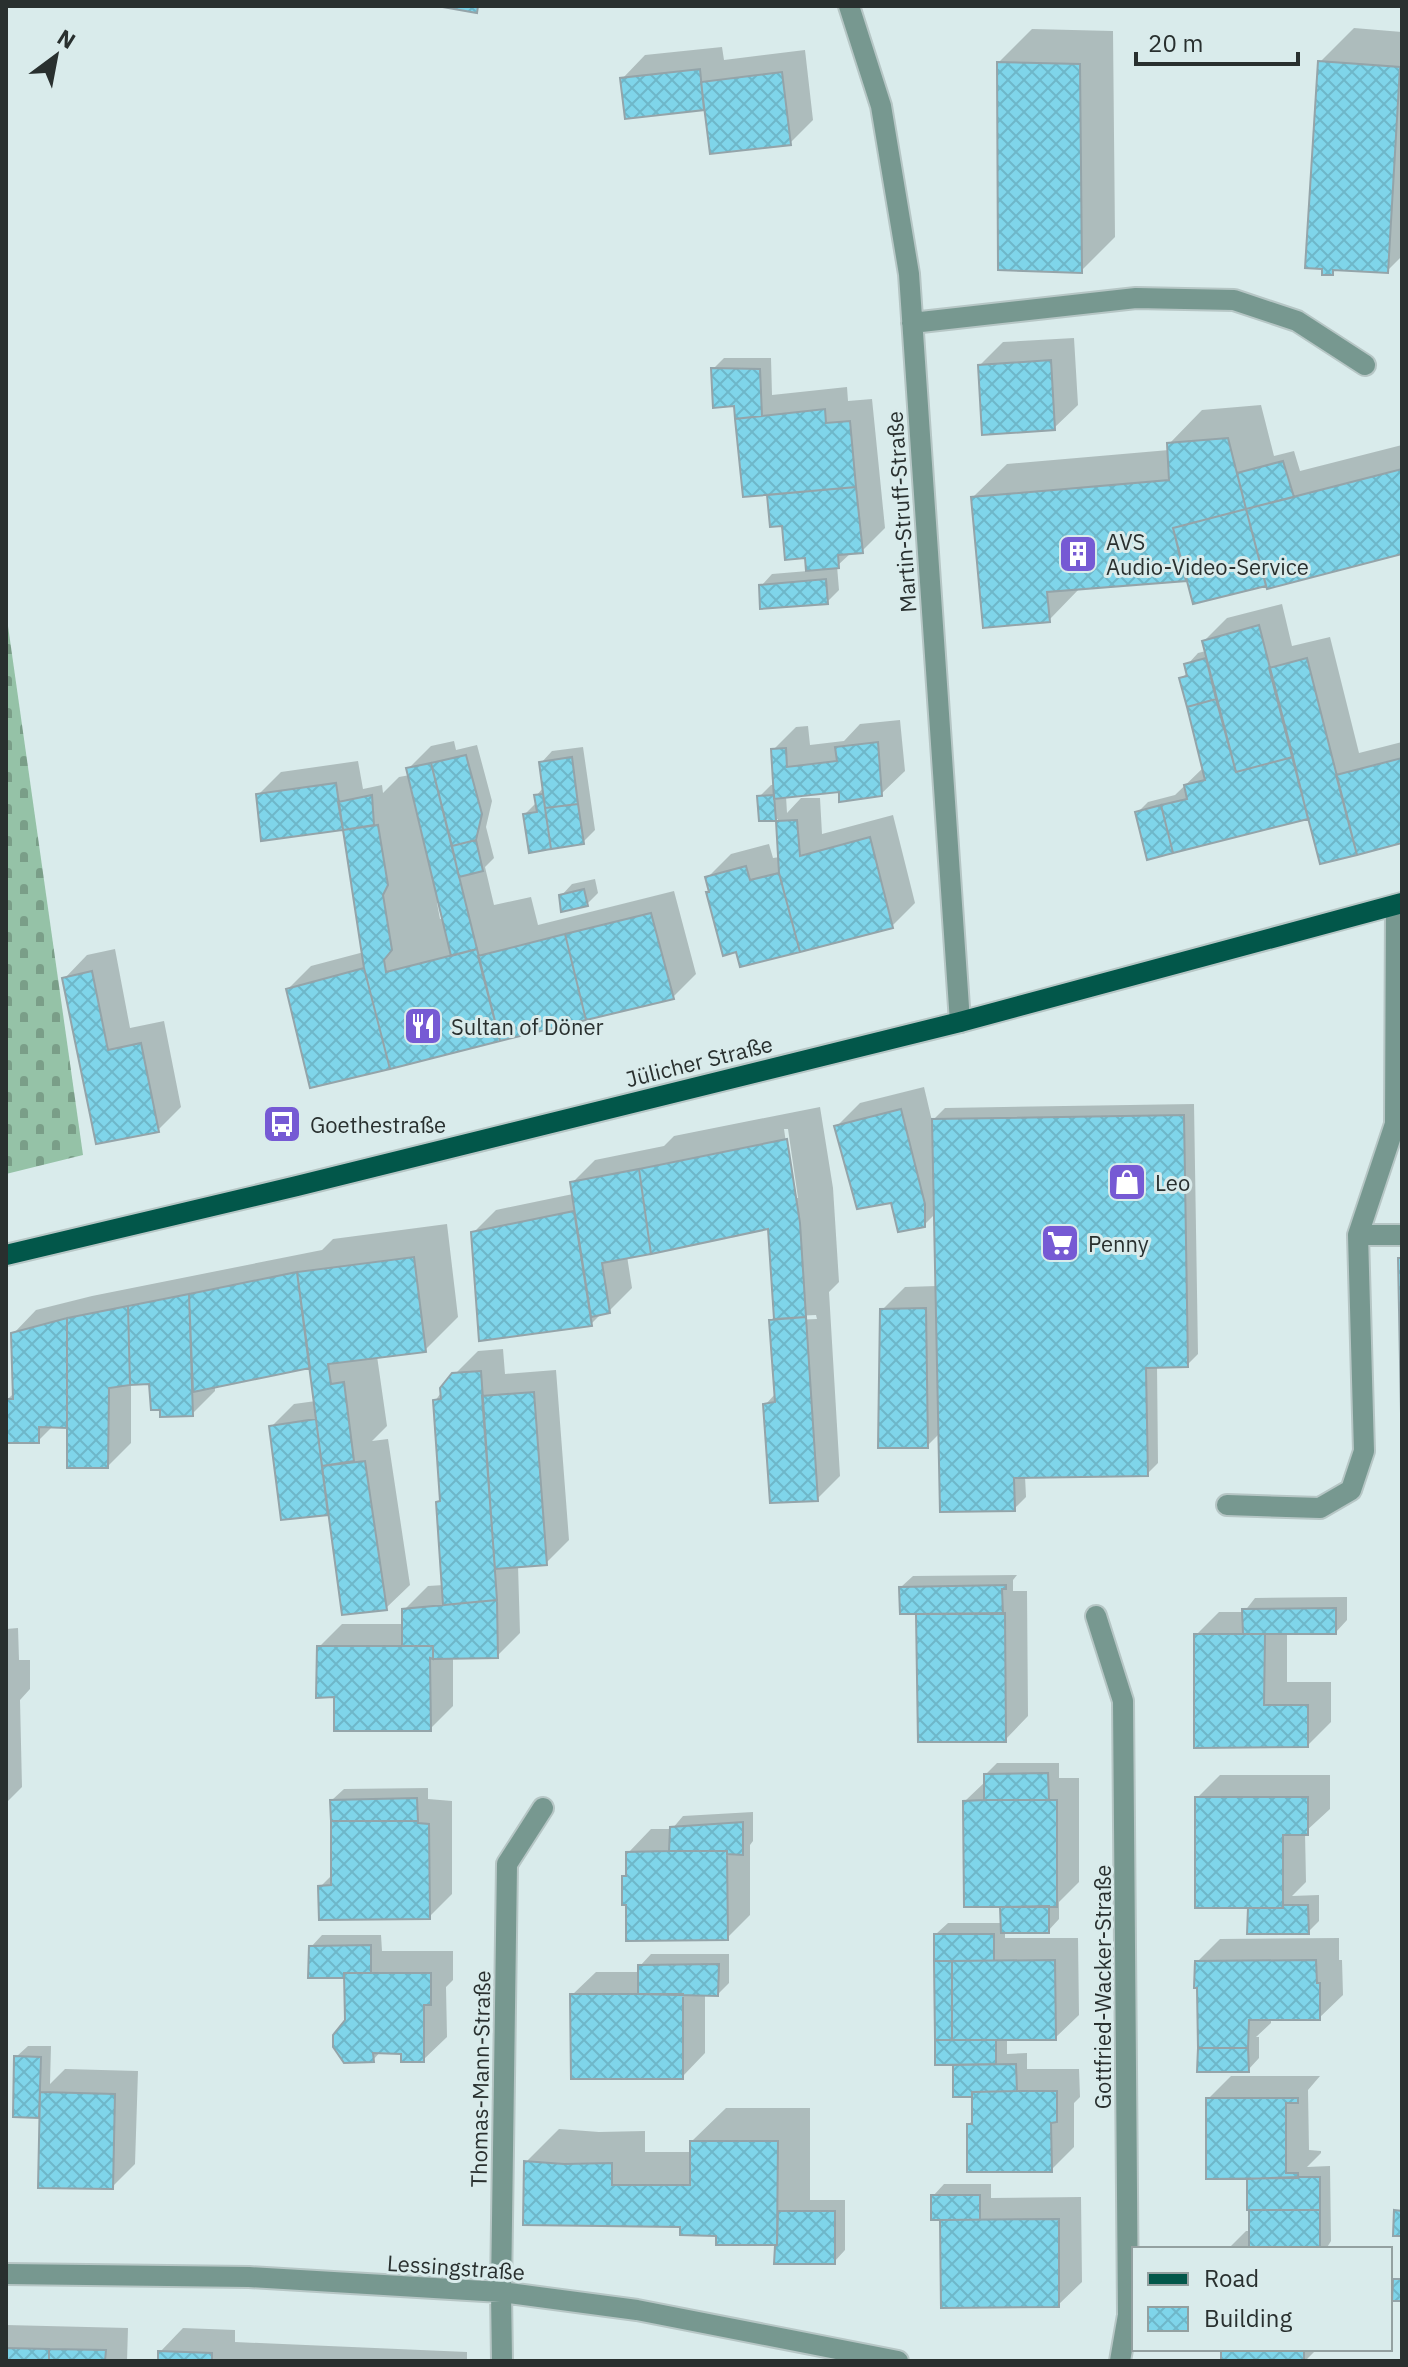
<svg xmlns="http://www.w3.org/2000/svg" width="1408" height="2367" font-family="'IBM Plex Sans',sans-serif">
<style>
.cemetery{fill:url(#cemetery-stones)}
.shadow{fill:#0003;fill-rule:evenodd}
.building{fill:url(#building-cross-hatch);stroke:#94a4a9;stroke-width:2}
.lines{fill:none;stroke-linecap:round;stroke-linejoin:round}
.minor-casing{stroke:#b6c6c5;stroke-width:24}
.major-casing{stroke:#b6c6c5;stroke-width:24}
.minor{stroke:#779890;stroke-width:20}
.major{stroke:#02574a;stroke-width:20}
.labels{text-anchor:middle;dominant-baseline:central;stroke-width:6;stroke-linejoin:round;paint-order:stroke}
.street-label{font-size:22px;fill:#29302f;stroke:#d9ebeb}
.poi-label{font-size:22px;fill:#29302f;stroke:#d9ebeb;text-anchor:start}
</style>
<defs>
<pattern id="cemetery-stones" width="16" height="16" patternUnits="userSpaceOnUse" patternTransform="scale(2)"><rect width="16" height="16" fill="#95c2a7"/><path d="M2 7V4a2 2 0 0 1 4 0v3zM10 15v-3a2 2 0 0 1 4 0v3z" fill="#7a9e88"/></pattern>
<pattern id="building-cross-hatch" width="8" height="8" patternUnits="userSpaceOnUse" patternTransform="scale(2)"><rect width="8" height="8" fill="#7fd5ea"/><path d="M0 0l8 8M0 8l8-8" fill="none" stroke="#6eb7c9"/></pattern>
</defs>
<rect width="100%" height="100%" fill="#d9ebeb"/>
<path class="cemetery" d="M6,612L83,1155L6,1174Z"/>
<path class="shadow" d="M1354,28L1402,32V256L1387,271L1337,268L1332,273L1320,62Z
M1032,29L1113,31L1115,237L1081,271L999,62Z
M722,47L724,60L805,50L813,120L790,143L706,108L626,117L622,79L645,55Z
M1074,338L1078,405L1054,428L980,365L1003,342Z
M724,358H771L772,395L847,387L848,401L872,399L885,528L862,551H853L837,566L839,590L827,602L761,586L772,574L808,571L806,556L783,523L771,524L769,493L736,404L713,369Z
M1261,405L1274,456L1294,451L1300,471L1402,445V552L1194,602L1188,577L1185,579L1081,587L1049,620L973,497L1007,464L1169,450V444L1202,410Z
M1282,604L1292,646L1330,637L1359,753L1402,742V841L1309,817L1149,857L1137,813L1148,802L1175,795L1204,767L1181,679L1188,672L1187,665L1198,653L1206,651L1204,641L1227,618Z
M900,720L905,771L881,794L841,790L786,796L787,813L801,798H820L822,834L893,815L915,903L892,926L738,950L708,893L710,890L708,877L731,854L769,844L773,858L780,857L778,819H761L759,797L771,785H775L773,750L796,727L808,726L810,745L844,741L860,724Z
M454,741L456,750L477,745L492,801L486,827L494,858L485,867L494,905L531,897L538,925L674,891L696,974L673,997L288,989L311,966L364,952L344,828L258,795L281,772L358,761L363,789L382,785L383,793L399,777L410,775L408,769L431,746ZM440,902L444,918L440,919L437,903Z
M583,747L595,830L583,842L525,814L537,802L536,796L544,787L541,763L552,751Z
M595,879L598,893L587,904L561,896L572,884Z
M115,949L130,1028L164,1021L181,1107L158,1130L98,1142L64,979L87,955Z
M924,1087L932,1121L945,1108L1194,1104L1198,1354L1187,1365H1157L1158,1463L1147,1474L1025,1476L1026,1497L1014,1509L940,1433L927,1446L882,1310L905,1287L937,1286L936,1213L924,1225L893,1201L837,1126L860,1103Z
M820,1107L833,1188L839,1282L829,1292L840,1476L817,1499L766,1404L776,1393L771,1320L775,1316L770,1227L627,1256L632,1288L609,1311L603,1312L591,1324L473,1233L496,1210L573,1194L572,1183L595,1160L664,1146L674,1136ZM784,1129H788L798,1198H794ZM816,1315L817,1319L793,1320V1316Z
M447,1224L458,1317L425,1350L377,1356L387,1426L372,1441L388,1439L410,1585L386,1608L330,1512L283,1518L271,1427L294,1404L316,1401L311,1366L215,1386V1391L192,1414L150,1382L131,1384V1443L108,1466L69,1426L54,1425L38,1441L7,1400L15,1392L13,1334L36,1310L92,1296L322,1250L333,1239Z
M503,1349L505,1374L556,1370L569,1540L546,1563L518,1565L520,1633L497,1656H453V1706L430,1729L336,1695L319,1647L342,1624H404V1610L428,1586L444,1585L438,1502L442,1498L435,1401L454,1375L478,1351Z
M1017,1575L1013,1580V1591H1027L1028,1716L1005,1740L901,1587L913,1576Z
M1347,1597V1620L1336,1632H1287V1682H1331V1722L1308,1745L1196,1746V1635L1219,1612H1244L1255,1598Z
M18,1628L19,1660H30V1689L20,1700L22,1787L6,1803V1629Z
M997,1763H1059V1778H1079V1882L1059,1902V1919L1048,1931H1005V1938H1078L1079,2015L1055,2038H1007V2054L1027,2053V2069H1079L1080,2097L1074,2103V2147L1051,2170L969,2124L974,2119V2095H955V2063L936,1934L948,1923H1002V1905L965,1801L986,1781V1774Z
M1220,1775H1330V1809L1305,1832L1306,1882L1292,1896L1319,1895V1921L1308,1932L1250,1906L1197,1798Z
M428,1788V1799L452,1801V1894L429,1917L320,1887L333,1874L332,1800L344,1789Z
M753,1812V1841L750,1845V1915L727,1938L628,1904L624,1877L628,1872V1853L651,1829H672L683,1816Z
M322,1935H381L382,1951H453V1980L446,1987L447,2037L423,2060L403,2052L381,2051L373,2060L347,2020L346,1974L344,1976L311,1947Z
M1339,1938V1960H1342L1343,1995L1319,2018H1271V2023L1256,2037H1259V2058L1248,2070L1197,1962L1220,1939Z
M651,1954H729V1983L718,1994H705V2053L682,2077L572,1995L596,1972H640V1966Z
M28,2046H51L50,2084L65,2069L138,2071L135,2164L112,2187L41,2113L38,2116L16,2057Z
M1231,2076H1320L1308,2090L1309,2150L1321,2151V2153L1307,2167L1330,2166L1331,2241L1326,2249H1228L1246,2231H1250L1249,2180L1253,2177L1208,2099Z
M726,2108H810V2200H845V2250L834,2262L780,2243H718V2234L682,2225L526,2162L559,2129L599,2132L645,2131V2152H692V2141Z
M944,2184H991V2198L1081,2197L1082,2282L1058,2305L933,2196Z
M6,2325L128,2328L127,2361H6Z
M183,2328L235,2330V2342L467,2352V2361H160V2352Z
M1223,2349H1317L1305,2361H1223Z"/>
<path class="building" d="M437,6H478L477,13Z
M1318,61L1400,67L1388,273L1333,270V275H1322V269L1305,268Z
M997,62L1080,64L1082,273L998,270Z
M700,69L704,110L625,119L620,78Z
M782,72L791,145L710,154L701,82Z
M1051,360L1055,430L982,435L978,365Z
M711,368L760,369L762,416L735,419L734,406L713,408Z
M825,409L826,423L850,421L856,487L743,497L735,419Z
M1228,438L1246,509L1173,528L1186,581L1047,592L1050,622L983,628L971,497L1169,480L1167,443Z
M1283,461L1294,497L1246,509L1237,473Z
M1402,469V554L1267,589L1246,509Z
M856,487L863,553L838,555L839,568L806,571L805,558L785,560L782,526L770,527L767,495Z
M1246,509L1266,586L1193,604L1173,528Z
M826,579L828,604L760,609L759,585Z
M1259,625L1293,757L1236,772L1202,641Z
M1206,658L1216,699L1187,707L1179,678L1187,676L1184,664Z
M1307,658L1357,855L1320,864L1269,668Z
M1216,699L1236,772L1293,757L1308,819L1173,853L1161,805L1187,799L1184,785L1205,780L1187,707Z
M878,742L882,796L839,802V792L774,799L771,749L786,748L787,767L837,761L835,747Z
M466,755L482,814L476,840L452,846L431,763Z
M572,757L578,804L545,808L539,762Z
M1402,758V843L1357,855L1336,775Z
M431,763L477,949L451,956L406,768Z
M336,783L343,830L261,841L256,794Z
M543,794L551,849L529,853L523,814L537,812L534,795Z
M372,795L374,825L343,830L338,802Z
M774,795L776,821H759L757,796Z
M578,804L584,844L551,849L545,808Z
M1161,805L1173,853L1147,860L1135,812Z
M797,820L800,856L870,837L893,928L800,952L779,873L776,821Z
M378,825L388,885L383,895L392,950L384,960L386,972L477,949L500,1041L390,1069L364,968L343,830Z
M476,840L483,871L459,877L452,846Z
M746,866L750,880L779,873L800,952L740,967L736,952L723,956L706,892H709L705,877Z
M584,889L588,906L561,912L559,895Z
M651,913L674,999L586,1020L565,934Z
M565,934L586,1020L500,1041L478,956Z
M364,968L390,1069L310,1088L286,989Z
M92,971L108,1050L141,1043L159,1132L96,1144L62,978Z
M901,1109L925,1204V1227L898,1232L891,1203L857,1209L834,1126Z
M1184,1115L1188,1367L1146,1368L1148,1476L1014,1478L1015,1511L940,1512L932,1119Z
M787,1139L800,1223L806,1317L774,1319L768,1229L651,1254L639,1169Z
M639,1169L651,1254L602,1263L610,1313L591,1317L570,1182Z
M574,1211L592,1326L479,1341L471,1232Z
M414,1257L426,1352L328,1364L331,1384L344,1382L354,1461L322,1466L297,1272Z
M1398,1258H1402V1465Z
M297,1272L310,1368L193,1392L189,1294Z
M189,1294L193,1416L160,1417V1410H151L149,1384L130,1385L128,1306Z
M128,1306L130,1385L109,1388L108,1468H67V1318Z
M926,1308L928,1448H878L880,1309Z
M806,1317L818,1501L770,1503L763,1404L775,1402L769,1320Z
M67,1318V1428L39,1427V1443H7L6,1399H13L11,1333Z
M481,1371L497,1600L443,1605L436,1502L440,1501L433,1400L441,1399L440,1388L452,1373Z
M534,1392L547,1565L495,1569L482,1396Z
M316,1419L328,1515L281,1520L269,1426Z
M365,1461L387,1610L342,1615L322,1466Z
M1006,1585V1589H1002L1003,1614H900L899,1587Z
M497,1600L498,1658L433,1659V1646H402V1609Z
M1336,1608V1634H1243L1242,1609Z
M1005,1613L1006,1742H918L916,1614Z
M1194,1634H1265L1264,1705H1308V1747L1194,1748Z
M317,1646H433V1659L430,1658L431,1731H334V1697L316,1698Z
M1048,1773L1049,1800H984V1774Z
M1195,1797H1308V1835H1283V1908H1195Z
M417,1798L418,1821H331L330,1800Z
M984,1800H1057V1907H964L963,1801Z
M331,1821H418V1823L429,1824L430,1919L319,1920L318,1886L331,1885Z
M743,1822V1855L727,1854V1851H669L670,1827Z
M669,1851H727L728,1940L626,1941V1905H622V1876H626V1852Z
M1283,1905H1308L1309,1934H1247L1248,1908H1283Z
M1049,1906V1933H1001L1000,1907Z
M934,1934H994V1961H934Z
M371,1945V1973H344V1978H308L309,1946Z
M1055,1960L1056,2040H952V1961Z
M1316,1960L1317,1983H1320V2020H1249L1248,2048H1198L1197,1988H1194L1195,1961Z
M934,1961H952V2040H935Z
M719,1964L718,1996L638,1994V1965Z
M344,1973H431V2005H424V2062H401V2054L373,2053L374,2062L344,2063L333,2047V2035L345,2020Z
M570,1994H683V2079H571Z
M935,2040H996V2064L935,2065Z
M1198,2048H1248L1249,2072H1197Z
M14,2056L41,2057L39,2118L13,2117Z
M1016,2064L1017,2091L972,2092V2097H953V2065Z
M1017,2091H1057V2122L1051,2123L1052,2172H967V2124H972V2092Z
M40,2092L115,2094L113,2189L38,2188Z
M1206,2098H1298V2103H1286V2173H1298V2178L1206,2179Z
M690,2141H778L777,2245H716V2236L680,2235V2227L523,2225L524,2161L564,2164L612,2163V2185H690Z
M1298,2177H1320V2210H1247V2179Z
M931,2195H980V2220H931Z
M1249,2210H1320V2249H1249Z
M1394,2210L1402,2211V2236H1393Z
M778,2211H835V2264H774L775,2246L777,2245Z
M1059,2219V2307L941,2308L940,2220Z
M1393,2279H1402V2301H1392Z
M6,2348L49,2349V2361H6Z
M49,2349L106,2350L105,2361H49Z
M1221,2349H1304V2361H1221Z
M158,2351L212,2353V2361H158Z"/>
<g class="lines">
<g class="minor-casing">
<path id="minor" d="M849,6L881,106L909,274L960,1022
M912,323L1136,298L1234,300L1297,321L1365,365
M1358,1235H1402
M1227,1505L1320,1508L1351,1490L1364,1451L1358,1235L1395,1124L1396,905
M1096,1616L1123,1701L1128,2315L1120,2361
M6,2274L249,2277L501,2292L637,2310L898,2361
M502,2361L501,2292L507,1864L543,1808"/>
</g>
<g class="major-casing">
<path id="major" d="M6,1255L297,1186L960,1022L1402,903"/>
</g>
<use href="#minor" class="minor"/>
<use href="#major" class="major"/>
</g>
<defs>
<g id="building-square" transform="scale(2)"><rect x="-9" y="-9" width="18" height="18" rx="4" fill="#765ad4" stroke="#d9ebeb"/><path d="M-4-6H4V6H1V3H-1V6H-4ZM-2.5-4.3h1.7v1.8h-1.7ZM.8-4.3h1.7v1.8H.8ZM-2.5-1h1.7V.8h-1.7ZM.8-1h1.7V.8H.8Z" fill="#fff"/></g>
<g id="restaurant-square" transform="scale(2)"><rect x="-9" y="-9" width="18" height="18" rx="4" fill="#765ad4" stroke="#d9ebeb"/><path d="M-5-6h1v4h1v-4h1v4h1v-4h1v5L-1.5 .5V6h-2V.5L-5-1ZM5-6V6H3V1.5H1.5Q1.5-4 5-6Z" fill="#fff"/></g>
<g id="bus-square" transform="scale(2)"><rect x="-9" y="-9" width="18" height="18" rx="4" fill="#765ad4" stroke="#d9ebeb"/><path d="M-5-6H5V4H4V6H2V4H-2V6H-4V4H-5ZM-3.5-4V0h7V-4ZM-3.5 1.2v1.5H-2V1.2ZM2 1.2v1.5H3.5V1.2Z" fill="#fff"/></g>
<g id="shop-square" transform="scale(2)"><rect x="-9" y="-9" width="18" height="18" rx="4" fill="#765ad4" stroke="#d9ebeb"/><path d="M-5-2.5h2.3a2.7 3.5 0 0 1 5.4 0H5L5.5 6h-11ZM-1.5-2.5h3a1.5 2.3 0 0 0-3 0Z" fill="#fff"/></g>
<g id="supermarket-square" transform="scale(2)"><rect x="-9" y="-9" width="18" height="18" rx="4" fill="#765ad4" stroke="#d9ebeb"/><path d="M-6-5.5h2.5l.6 2H6L4.5 2H-2.5L-4.4-4H-6ZM-1.5 3.2a1.3 1.3 0 1 0 .1 0ZM3 3.2a1.3 1.3 0 1 0 .1 0Z" fill="#fff"/></g>
</defs>
<g fill-rule="evenodd">
<use href="#building-square" x="1078" y="554"/>
<use href="#restaurant-square" x="423" y="1026"/>
<use href="#bus-square" x="282" y="1124"/>
<use href="#shop-square" x="1127" y="1182"/>
<use href="#supermarket-square" x="1060" y="1243"/>
</g>
<g class="labels">
<g class="street-label">
<text transform="translate(901 512) rotate(-94)">Martin-Struff-Straße</text>
<text transform="translate(699 1061) rotate(-14)">Jülicher Straße</text>
<text transform="translate(1102 1987) rotate(-90)">Gottfried-Wacker-Straße</text>
<text transform="translate(480 2079) rotate(-89)">Thomas-Mann-Straße</text>
<text transform="translate(456 2267) rotate(4)">Lessingstraße</text>
</g>
<g class="poi-label">
<text x="1106" y="541">AVS<tspan x="1106" dy="25">Audio-Video-Service</tspan></text>
<text x="451" y="1026">Sultan of Döner</text>
<text x="310" y="1124">Goethestraße</text>
<text x="1155" y="1182">Leo</text>
<text x="1088" y="1243">Penny</text>
</g>
</g>
<rect width="1408" height="2367" fill="none" stroke="#29302f" stroke-width="16"/>
<rect x="1132" y="2247" width="260" height="104" fill="#d9ebeb" stroke="#93a0a0" stroke-width="2"/>
<rect x="1148" y="2273" width="40" height="12" fill="#02574a" stroke="#93a0a0" stroke-width="2"/>
<text x="1204" y="2287" font-size="24" fill="#29302f">Road</text>
<rect x="1148" y="2307" width="40" height="24" fill="url(#building-cross-hatch)" stroke="#93a0a0" stroke-width="2"/>
<text x="1204" y="2327" font-size="24" fill="#29302f">Building</text>
<g transform="translate(56 56) rotate(32)" stroke="#d9ebeb" stroke-width="6" paint-order="stroke">
<path d="M0-6L14 30L0 20L-14 30Z" fill="#29302f"/>
<text y="-12" font-size="22" font-weight="bold" text-anchor="middle" fill="#29302f">N</text>
</g>
<path d="M1136 52v12h162v-12" fill="none" stroke="#29302f" stroke-width="4"/>
<text x="1148" y="52" font-size="24" fill="#29302f" stroke="#d9ebeb" stroke-width="6" paint-order="stroke">20 m</text>
</svg>
